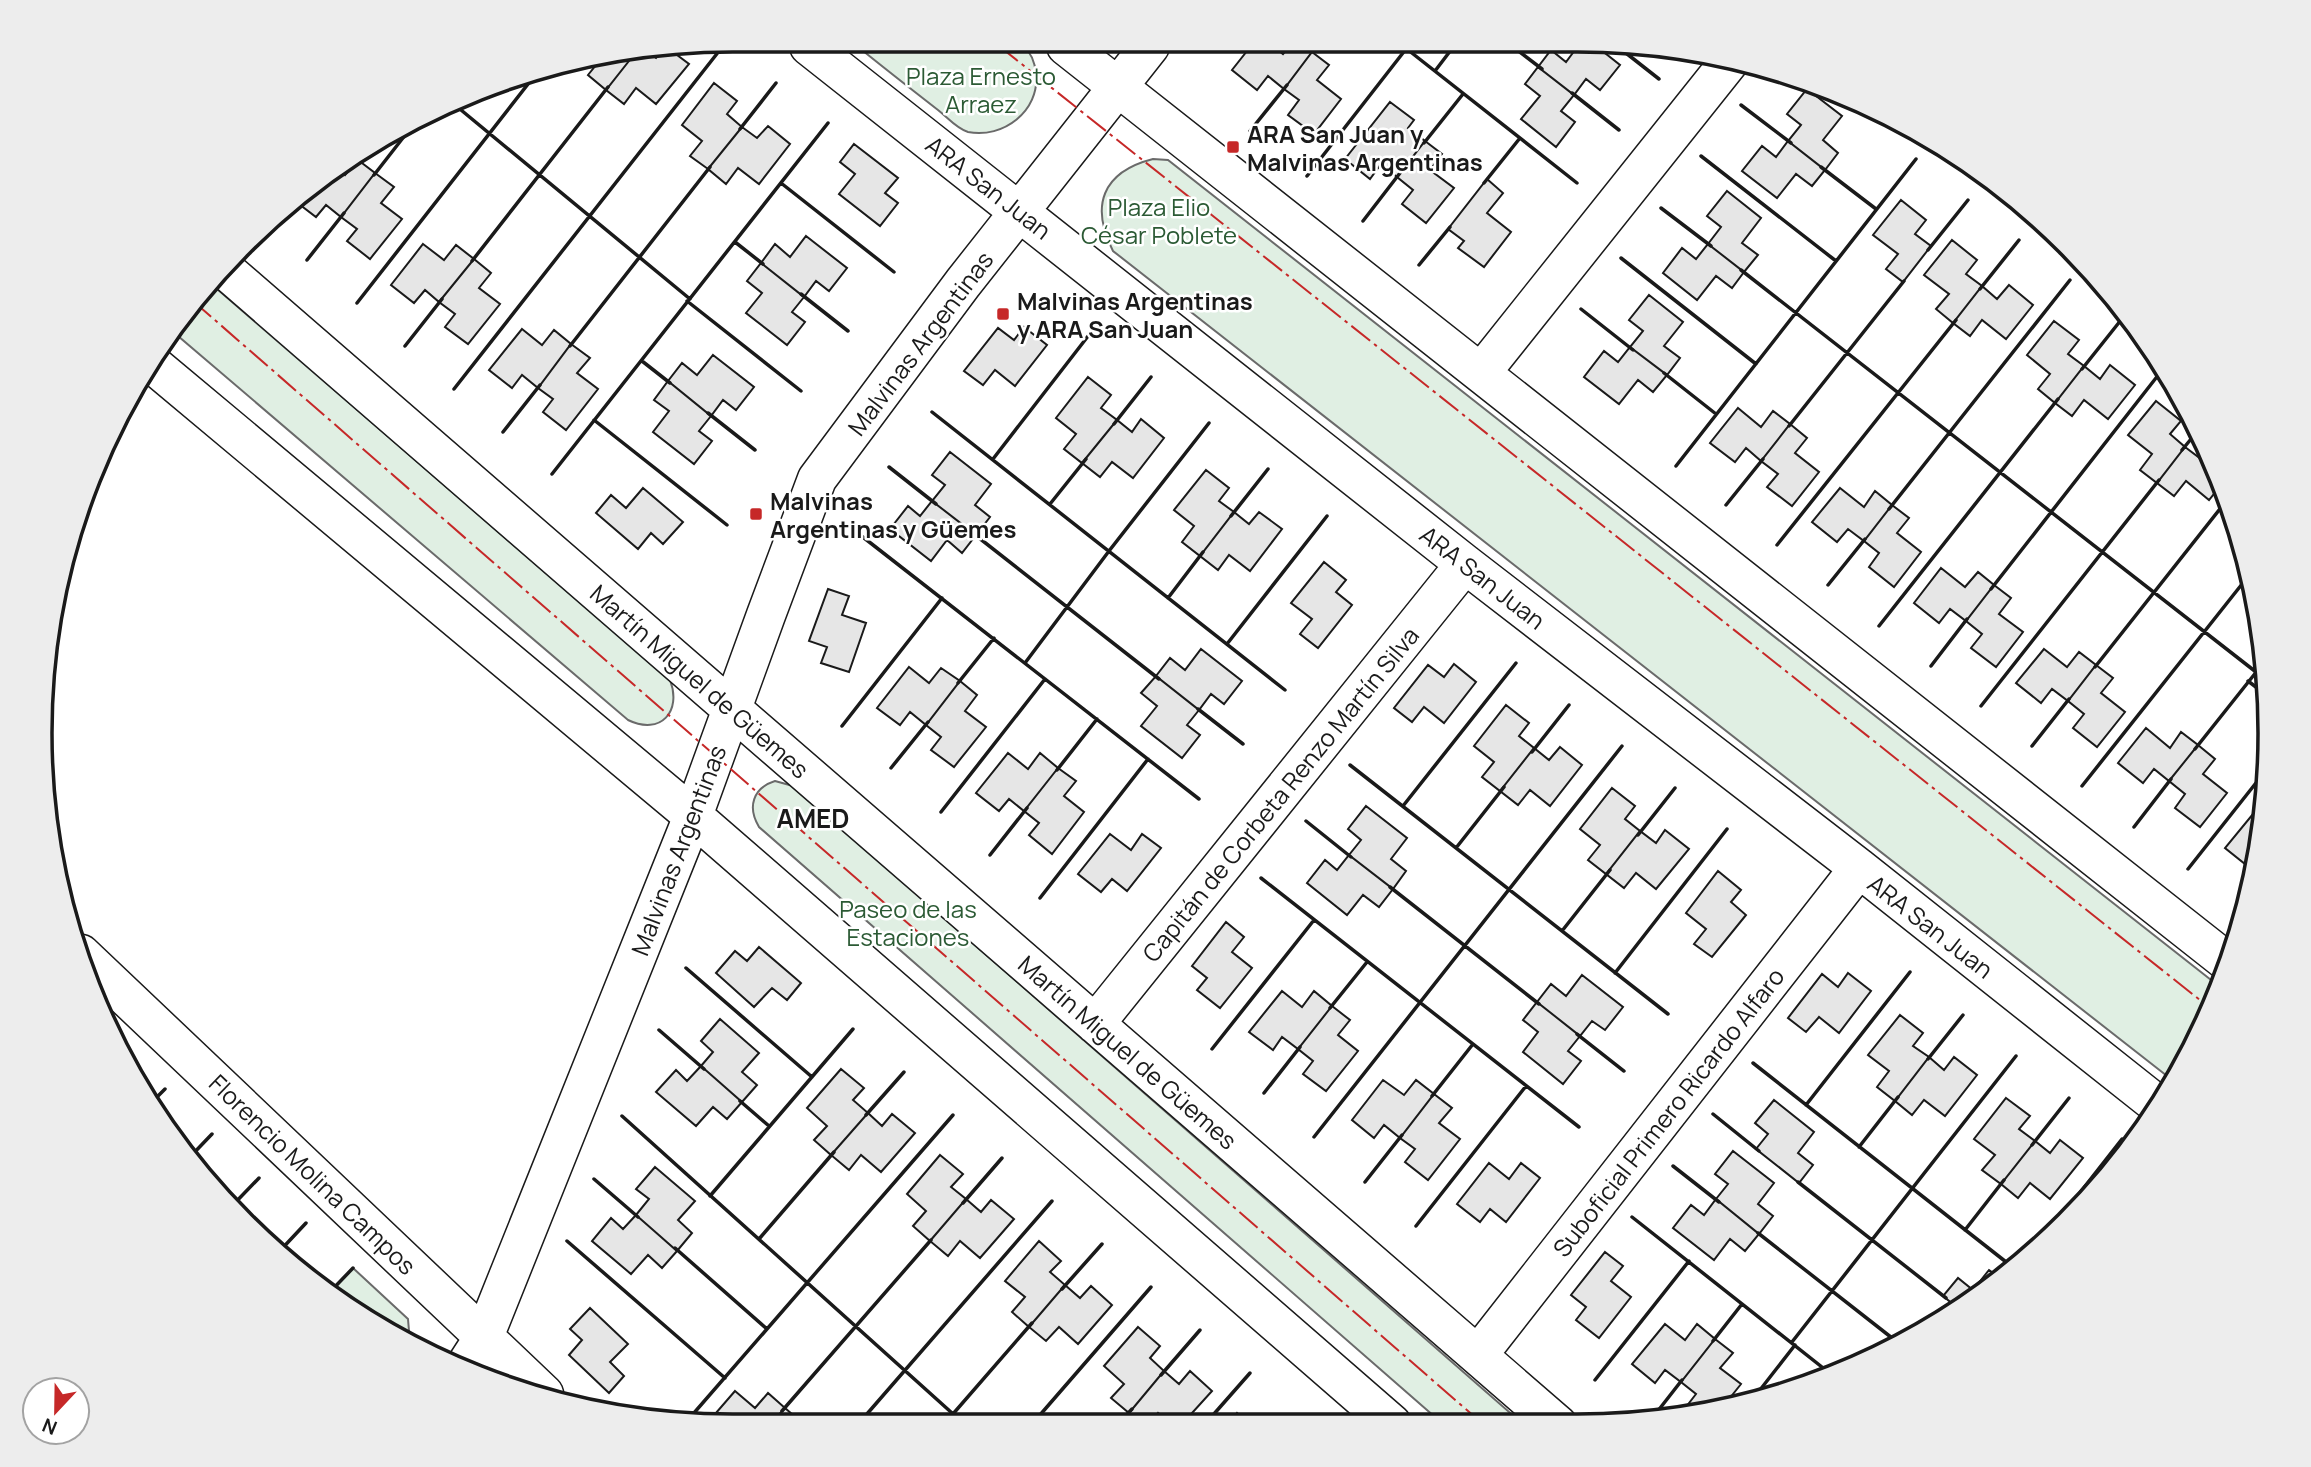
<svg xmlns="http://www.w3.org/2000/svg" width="2311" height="1467" font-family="Manrope,sans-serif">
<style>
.park{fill:#e0efe3;stroke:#6a6a6a;stroke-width:2}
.building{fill:#e6e6e6;stroke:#1a1a1a;stroke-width:2}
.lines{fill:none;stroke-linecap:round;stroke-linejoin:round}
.street-casing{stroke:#1a1a1a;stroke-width:41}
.street{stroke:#fff;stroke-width:38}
.wall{stroke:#1a1a1a;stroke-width:3.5}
.power{stroke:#c62828;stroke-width:2;stroke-dasharray:24 5 3.5 5;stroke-linecap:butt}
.poi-dot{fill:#c62828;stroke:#fff;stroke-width:2.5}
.labels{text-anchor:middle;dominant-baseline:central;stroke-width:5;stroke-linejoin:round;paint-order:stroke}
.park-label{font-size:24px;fill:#2b5a34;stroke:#fff}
.poi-label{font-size:24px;font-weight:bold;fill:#1a1a1a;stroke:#fff;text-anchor:start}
.street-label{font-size:24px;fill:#1a1a1a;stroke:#fff}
.neighbourhood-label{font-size:26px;font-weight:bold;fill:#1a1a1a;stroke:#fff}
.rim{fill:none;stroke:#1a1a1a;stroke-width:3.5}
</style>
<rect width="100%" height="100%" fill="#fff"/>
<path class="park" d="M857,46H1023C1032,53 1035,63 1036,74C1040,111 1003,139 968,132C957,129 947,117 938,110C911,89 884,68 857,46Z
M1153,159L1168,160L2220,987L2176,1083L1113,251C1090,206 1102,172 1153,159Z
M209,282L670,680C682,711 661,736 628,720L171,330L183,312Z
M775,781L793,786L1524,1425L1443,1424L759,827C747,807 753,788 775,781Z
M353,1268L408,1319L410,1343L349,1310L328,1294Z"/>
<path class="building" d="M665,46L689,64L656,104L636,88L624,104L606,90L640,47L656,58Z
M1251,46H1273L1283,54L1290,46H1305L1312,52L1284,89L1268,76L1257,90L1232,70Z
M1578,46H1596L1620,65L1600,90L1586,79L1574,95L1538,67L1551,50L1566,62Z
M640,47L606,90L588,75L600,60L597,57Z
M1312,52L1329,65L1317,80L1341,99L1314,134L1288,115L1299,100L1284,89Z
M1538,67L1574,95L1561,111L1575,122L1556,147L1521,119L1540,96L1525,84Z
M714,83L737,101L727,114L742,127L708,169L690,156L702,141L682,125Z
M1807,89L1842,116L1823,140L1838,153L1825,170L1788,141L1801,125L1787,114Z
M1390,102L1414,120L1408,128L1425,141L1397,177L1381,164L1370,179L1345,159Z
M768,126L790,144L759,184L738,168L726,184L708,169L742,127L757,138Z
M1425,141L1442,154L1430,170L1454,188L1426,223L1402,204L1413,190L1397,177Z
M1788,141L1825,170L1812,186L1796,174L1777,198L1742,171L1762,146L1776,157Z
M854,144L898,178L885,193L898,203L880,226L839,194L855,174L840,162Z
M358,160L375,173L341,217L326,205L316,217L295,201L336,167L345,175Z
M375,173L394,187L381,203L402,219L370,259L347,241L357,229L341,217Z
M1487,179L1503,193L1487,213L1511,232L1484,267L1458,248L1464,241L1448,229Z
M1727,191L1761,218L1742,243L1758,255L1744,272L1708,244L1721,227L1707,216Z
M1901,200L1926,220L1915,234L1931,246L1903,282L1886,269L1898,254L1873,235Z
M806,236L847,268L829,291L816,281L804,297L761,263L775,244L790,257Z
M1952,240L1977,260L1966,274L1982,286L1953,323L1936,309L1949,294L1924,275Z
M423,244L444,260L456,245L474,259L439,302L425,290L414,303L391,285Z
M1708,244L1744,272L1732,288L1716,276L1697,300L1663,273L1682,248L1696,259Z
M474,259L491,273L479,288L500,304L468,344L445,327L455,314L439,302Z
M761,263L804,297L792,312L805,322L787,345L746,313L762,293L747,281Z
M2009,285L2033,305L2006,339L1982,320L1970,336L1953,323L1982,286L1997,299Z
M1649,295L1683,322L1664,346L1680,358L1667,375L1630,347L1643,331L1629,320Z
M2054,321L2079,340L2068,354L2084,366L2055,403L2038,389L2050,374L2027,355Z
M1024,327L1047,345L1015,386L995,370L983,385L964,371L998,328L1014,340Z
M522,329L542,345L554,330L571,344L538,388L522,375L512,388L489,370Z
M571,344L590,358L577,373L598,389L566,430L543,412L553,399L538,388Z
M1630,347L1667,375L1653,392L1638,380L1619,404L1584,377L1604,351L1618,362Z
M713,355L754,387L736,410L723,400L711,416L668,381L682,363L697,375Z
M2110,365L2135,385L2108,419L2084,400L2072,416L2055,403L2084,366L2100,379Z
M1088,377L1111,395L1101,408L1117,420L1082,463L1064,449L1076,434L1056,418Z
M668,381L711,416L699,431L712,441L694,464L653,432L669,411L654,400Z
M2156,401L2181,421L2170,434L2185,447L2157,483L2140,470L2152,454L2128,435Z
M1738,408L1761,427L1773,411L1790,424L1761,461L1746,448L1735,462L1710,443Z
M1141,419L1164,438L1133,478L1112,462L1100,477L1082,463L1117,420L1132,432Z
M1790,424L1807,438L1795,453L1819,472L1792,506L1767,487L1778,474L1761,461Z
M2185,447L2201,459L2208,450L2221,485L2209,500L2186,481L2174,496L2157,483Z
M950,452L991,484L975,505L990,517L976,535L932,501L945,485L932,475Z
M1206,470L1229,488L1219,501L1234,512L1200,556L1182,542L1194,526L1174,510Z
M643,488L683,522L663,544L651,533L638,549L596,513L611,495L626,508Z
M1840,488L1864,507L1875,491L1892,505L1864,541L1848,529L1837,542L1812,522Z
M932,501L976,535L962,553L947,540L931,561L890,529L908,506L920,516Z
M1892,505L1909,518L1897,533L1921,552L1894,587L1869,567L1879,553L1864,541Z
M1234,512L1249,524L1259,512L1282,529L1250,571L1229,555L1218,570L1200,556Z
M1324,562L1346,580L1336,592L1352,605L1318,648L1300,634L1312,619L1291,603Z
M1941,568L1965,587L1978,572L1994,585L1966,621L1950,609L1939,623L1914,603Z
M1994,585L2011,598L1999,614L2023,632L1996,667L1971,648L1982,634L1966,621Z
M828,589L849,596L842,615L866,623L849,672L821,663L827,647L809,641Z
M1201,649L1242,681L1224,704L1211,694L1199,710L1156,676L1170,658L1185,670Z
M2044,649L2067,667L2079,652L2096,665L2068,701L2052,689L2041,703L2016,683Z
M1454,664L1476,682L1444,723L1424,707L1412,722L1394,708L1428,665L1444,677Z
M2096,665L2113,678L2101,693L2125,712L2097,747L2073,728L2084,714L2068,701Z
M909,667L929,683L941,668L960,681L926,725L910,712L900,725L877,708Z
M1156,676L1199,710L1187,725L1200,735L1182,758L1141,726L1157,706L1141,693Z
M960,681L977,695L965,711L986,727L954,767L931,750L941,737L926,725Z
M1506,705L1529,723L1519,736L1534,748L1500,791L1482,777L1494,762L1474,746Z
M2146,728L2170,748L2181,732L2198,745L2169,781L2154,769L2143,783L2118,763Z
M2198,745L2215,759L2203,774L2227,793L2200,827L2175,808L2185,794L2169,781Z
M1560,747L1582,765L1550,806L1530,790L1518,805L1500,791L1534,748L1549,760Z
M1008,753L1028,769L1040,753L1058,768L1024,811L1009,799L999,811L976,793Z
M1058,768L1076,781L1064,796L1084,812L1052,854L1029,835L1039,823L1024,811Z
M1612,788L1635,806L1625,819L1640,831L1606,874L1588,860L1600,845L1580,829Z
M1366,806L1407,838L1391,859L1406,871L1393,889L1349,855L1361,840L1348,829Z
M2253,814L2265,824L2257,859L2250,868L2225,848Z
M1665,830L1689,849L1656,889L1636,873L1624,888L1606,874L1640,831L1656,843Z
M1110,834L1131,850L1142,834L1161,848L1127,891L1112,879L1101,892L1078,874Z
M1349,855L1393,889L1379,907L1363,895L1347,915L1307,883L1325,860L1337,870Z
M1718,871L1741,890L1731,902L1746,915L1712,957L1694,944L1706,929L1686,913Z
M1226,922L1244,937L1232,952L1252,968L1220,1008L1197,990L1207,978L1192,966Z
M759,947L801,983L787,1000L772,988L754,1007L716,973L735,951L747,961Z
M1848,973L1871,991L1839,1033L1819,1017L1806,1032L1788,1018L1822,974L1838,987Z
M1582,975L1623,1007L1605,1030L1592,1021L1580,1036L1537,1002L1551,984L1566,996Z
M1282,991L1302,1007L1314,991L1332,1006L1298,1049L1282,1037L1273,1050L1249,1032Z
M1537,1002L1580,1036L1568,1051L1581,1061L1563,1084L1523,1052L1538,1032L1523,1020Z
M1332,1006L1350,1020L1338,1035L1358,1051L1326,1091L1303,1074L1313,1061L1298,1049Z
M1900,1015L1923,1033L1913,1046L1929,1057L1895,1101L1877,1087L1889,1071L1868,1055Z
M720,1019L759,1053L742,1072L757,1085L742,1102L701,1066L713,1052L701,1041Z
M1929,1057L1944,1070L1954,1057L1977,1075L1945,1116L1924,1100L1912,1115L1895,1101Z
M701,1066L742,1102L727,1119L713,1107L696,1126L656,1092L676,1070L687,1081Z
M841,1069L864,1088L853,1100L868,1113L831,1155L814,1140L827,1126L807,1108Z
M1383,1080L1404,1095L1416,1080L1434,1094L1400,1138L1384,1125L1374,1138L1352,1120Z
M1434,1094L1452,1108L1439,1123L1460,1139L1428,1180L1405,1162L1415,1149L1400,1138Z
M2006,1098L2030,1116L2019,1129L2035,1141L2001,1184L1982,1170L1995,1155L1974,1139Z
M1774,1100L1814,1132L1798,1153L1813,1165L1799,1183L1756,1149L1768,1134L1755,1123Z
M868,1113L882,1126L892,1114L915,1133L881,1172L861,1155L849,1170L831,1155Z
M2060,1140L2083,1158L2050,1199L2030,1183L2018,1198L2001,1184L2035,1141L2050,1153Z
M1733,1151L1774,1183L1758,1204L1773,1216L1759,1234L1716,1199L1728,1184L1715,1174Z
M940,1155L963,1174L951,1187L966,1199L930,1241L913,1226L926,1211L907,1194Z
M1489,1163L1509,1179L1521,1163L1540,1178L1506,1222L1490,1209L1480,1222L1457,1204Z
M655,1167L695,1201L678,1220L692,1233L677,1251L636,1215L649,1199L636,1189Z
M966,1199L981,1212L991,1200L1014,1219L980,1258L960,1241L948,1256L930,1241Z
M1716,1199L1759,1234L1745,1251L1730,1239L1714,1260L1673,1228L1691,1205L1704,1215Z
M636,1215L677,1251L662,1268L648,1255L631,1274L592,1241L611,1218L623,1229Z
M1039,1241L1061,1261L1050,1272L1065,1285L1029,1327L1012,1312L1025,1297L1005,1281Z
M1605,1252L1623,1266L1611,1281L1631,1297L1599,1338L1576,1320L1586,1307L1571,1295Z
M1989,1270L2003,1280L1959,1309L1943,1296L1958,1278L1973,1290Z
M1065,1285L1080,1298L1091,1286L1112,1305L1078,1344L1059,1327L1046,1341L1029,1327Z
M590,1308L628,1344L610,1362L624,1376L609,1393L569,1355L582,1340L570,1329Z
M1665,1324L1685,1340L1697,1324L1715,1339L1681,1382L1665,1370L1655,1383L1632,1364Z
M1138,1327L1160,1346L1150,1358L1164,1371L1129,1413L1111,1398L1124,1384L1104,1366Z
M1715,1339L1733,1353L1720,1368L1741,1384L1721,1409L1695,1413L1686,1407L1696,1394L1681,1382Z
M1164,1371L1179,1384L1190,1371L1212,1391L1183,1423H1170L1158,1413L1149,1423H1140L1129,1413Z
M735,1391L755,1408L768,1393L785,1408L773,1421H709Z
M785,1408L801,1422L773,1421Z
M1237,1413L1249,1424H1228Z"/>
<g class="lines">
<g class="street-casing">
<path id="street" d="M809,46L1465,564L1859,868L2159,1106
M1066,46L2230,964
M222,267L1558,1425
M150,362L693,816L1392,1424
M1481,373L1729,62
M81,954L544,1394
M1095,1024L1465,564
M1478,1355L1859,868
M462,1371L484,1337L693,816L766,615L817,479L963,283L1150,46"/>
</g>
<use href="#street" class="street"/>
<path class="wall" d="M1403,46L1577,183
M1512,46L1542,69
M1617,46L1659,79
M1435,71L1454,46
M1572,93L1619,130
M455,105L690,299
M1741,105L1791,143
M740,129L776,83
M1250,131L1287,85
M1424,143L1463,94
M1701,156L1836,261
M1821,167L1876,209
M374,175L413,125
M1307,176L1406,49
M781,183L894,272
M1484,183L1520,138
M1661,208L1711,246
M1363,221L1400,173
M735,242L763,264
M1928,250L1968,200
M1621,258L1756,364
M307,260L344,213
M472,261L608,87
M1419,265L1450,227
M1741,270L2256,672
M1980,289L2019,240
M801,294L848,331
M687,301L801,391
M357,303L539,70
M1581,309L1633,350
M405,346L442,299
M570,346L710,167
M642,361L670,383
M2082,369L2121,320
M1664,373L1716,414
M454,389L723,46
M932,412L1285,690
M708,413L755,450
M594,420L727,525
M1114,424L1151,377
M1789,426L1904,281
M503,432L540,385
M2182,450L2200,428
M993,459L1092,331
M1676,466L1916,159
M889,467L936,504
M552,474L828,123
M1050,504L1086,459
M1726,505L1763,459
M1889,509L2070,280
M1231,516L1268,469
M850,527L1199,799
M974,534L1159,679
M1777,545L1956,320
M1828,585L1865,539
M1991,589L2163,369
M1168,598L1203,552
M1879,626L2058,399
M1227,644L1327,516
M1025,663L1109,551L1209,423
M1931,666L1967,619
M2095,667L2227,500
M2248,681L2269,697
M958,683L994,638
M1981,706L2159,480
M1198,709L1243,744
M842,726L942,598
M2032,746L2069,699
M2195,749L2265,661
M1532,752L1569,705
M1350,765L1668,1014
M891,768L928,722
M1057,770L1097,719
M2082,786L2250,574
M1403,806L1516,663
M941,812L1045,679
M1306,821L1351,857
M2134,827L2171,779
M1638,835L1675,788
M1456,848L1504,787
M990,855L1027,808
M2188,869L2267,769
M1261,878L1579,1127
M1390,887L1539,1004
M1040,898L1148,759
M2242,912L2246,906
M1562,931L1610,870
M686,968L812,1077
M1615,973L1727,829
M1330,1008L1367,962
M659,1030L704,1069
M1577,1034L1624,1071
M1212,1049L1314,920
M1928,1059L1963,1015
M1753,1063L2015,1269
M1264,1093L1300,1047
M1432,1096L1473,1044
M740,1101L769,1126
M150,1104L165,1089
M1806,1105L1910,972
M1713,1114L1759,1151
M866,1115L904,1072
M622,1116L962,1422
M1314,1137L1622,746
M2032,1145L2069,1098
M1859,1147L1898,1097
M189,1158L212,1134
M1673,1166L1719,1202
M594,1179L638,1217
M1365,1182L1402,1135
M1798,1182L1946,1298
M710,1196L853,1029
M963,1203L1002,1158
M230,1208L259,1178
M1632,1217L1832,1375
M1416,1226L1526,1086
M1965,1230L2004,1180
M1758,1233L1901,1345
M759,1239L834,1152
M567,1241L725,1378
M675,1248L767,1329
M2035,1250L2122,1139
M276,1255L306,1223
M1062,1289L1102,1244
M328,1294L353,1268
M1713,1341L1742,1304
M1792,1342L2016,1056
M1161,1375L1200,1330
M1595,1380L1689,1261
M1749,1404L1795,1345
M782,1411L931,1240
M687,1421L953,1115
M1650,1421L1682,1380
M860,1422L1052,1201
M946,1422L1032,1323
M1033,1423L1151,1287
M1119,1423L1132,1409
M1206,1423L1250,1373
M1292,1424L1299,1416"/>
<path class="power" d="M999,46L2210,1008
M193,301L1484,1425"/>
</g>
<g class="poi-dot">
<rect x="1226" y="140" width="14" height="14" rx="3.5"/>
<rect x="996" y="307" width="14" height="14" rx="3.5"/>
<rect x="749" y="507" width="14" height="14" rx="3.5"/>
</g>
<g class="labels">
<g class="park-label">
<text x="981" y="75">Plaza Ernesto<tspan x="981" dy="28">Arraez</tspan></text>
<text x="1159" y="206">Plaza Elio<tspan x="1159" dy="28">César Poblete</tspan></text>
<text x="908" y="908">Paseo de las<tspan x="908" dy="28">Estaciones</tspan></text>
</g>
<g class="poi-label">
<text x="1247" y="133">ARA San Juan y<tspan x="1247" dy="28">Malvinas Argentinas</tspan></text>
<text x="1017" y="300">Malvinas Argentinas<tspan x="1017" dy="28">y ARA San Juan</tspan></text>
<text x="770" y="500">Malvinas<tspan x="770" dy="28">Argentinas y Güemes</tspan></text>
</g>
<g class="street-label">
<text transform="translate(989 187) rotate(38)">ARA San Juan</text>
<text transform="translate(920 343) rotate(-53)">Malvinas Argentinas</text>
<text transform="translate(1483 577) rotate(38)">ARA San Juan</text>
<text transform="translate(700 681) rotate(41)">Martín Miguel de Güemes</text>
<text transform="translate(1280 794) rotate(-51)">Capitán de Corbeta Renzo Martín Silva</text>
<text transform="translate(678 850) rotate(-69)">Malvinas Argentinas</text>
<text transform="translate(1931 926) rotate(38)">ARA San Juan</text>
<text transform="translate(1128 1052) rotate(41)">Martín Miguel de Güemes</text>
<text transform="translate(1668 1112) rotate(-52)">Suboficial Primero Ricardo Alfaro</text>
<text transform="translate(313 1174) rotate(44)">Florencio Molina Campos</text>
</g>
<g class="neighbourhood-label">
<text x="813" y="818">AMED</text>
</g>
</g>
<path d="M0 0H2311V1467H0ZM733 52H1577A681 681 0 0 1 2258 733V733A681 681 0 0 1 1577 1414H733A681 681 0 0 1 52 733V733A681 681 0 0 1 733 52Z" fill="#ededed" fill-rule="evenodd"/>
<path class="rim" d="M733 52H1577A681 681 0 0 1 2258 733V733A681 681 0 0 1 1577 1414H733A681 681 0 0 1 52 733V733A681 681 0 0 1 733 52Z"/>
<g transform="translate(56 1411) rotate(202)"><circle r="33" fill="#ffffff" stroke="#a3a3a3" stroke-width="2"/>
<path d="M0-5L12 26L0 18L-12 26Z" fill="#c62828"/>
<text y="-10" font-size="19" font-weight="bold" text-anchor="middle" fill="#1a1a1a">N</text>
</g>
</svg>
